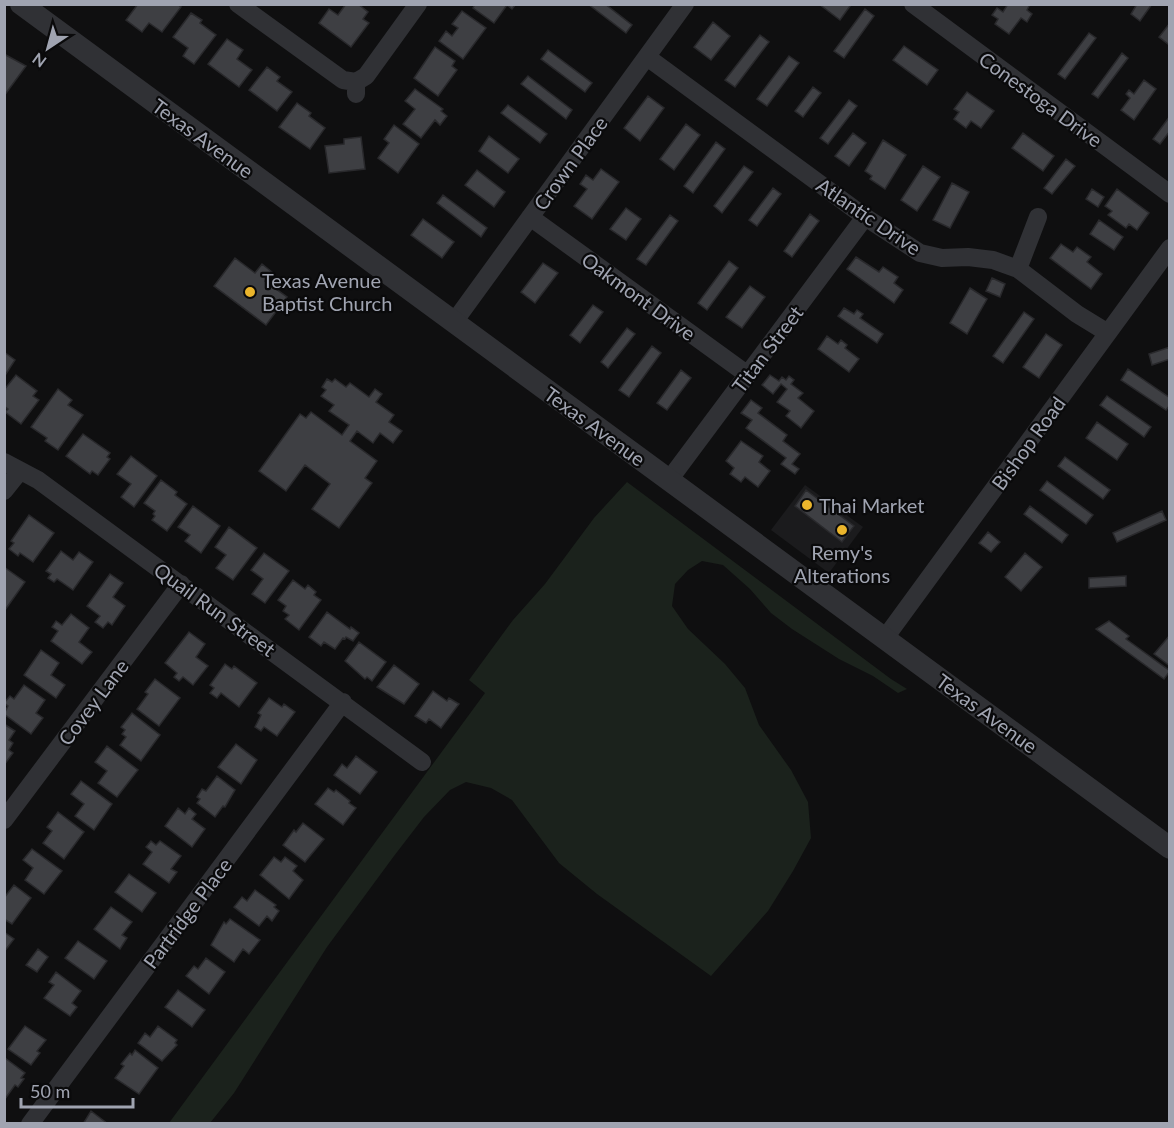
<svg xmlns="http://www.w3.org/2000/svg" width="1174" height="1128" font-family="Lato,sans-serif">
<style>
.built{fill:#1b1b1d}
.green{fill:#1b221c}
.building{fill:#3e3f43;stroke:#29292c;stroke-width:1.5}
.lines{fill:none;stroke-linecap:round;stroke-linejoin:round}
.minor{stroke:#303135;stroke-width:18}
.tertiary{stroke:#303135;stroke-width:22}
.poi-dot{fill:#ebb52c;stroke:#0a0a0b;stroke-width:2}
.labels{text-anchor:middle;dominant-baseline:central;stroke-width:4.5;stroke-linejoin:round;paint-order:stroke}
.street-label{font-size:20px;fill:#a0a4b1;stroke:#0a0a0b}
.poi-label{font-size:20px;fill:#a0a4b1;stroke:#0a0a0b;text-anchor:start}
</style>
<rect width="100%" height="100%" fill="#0f0f10"/>
<path class="built" d="M805,485L863,527L829,573L771,530Z"/>
<path class="green" d="M627,482L891,679L907,689L898,693L873,676L839,659L792,629L771,613L750,589L723,565L702,561L688,570L675,584L672,606L688,629L725,664L745,688L759,725L791,770L808,802L811,838L793,871L768,911L711,976L597,894L559,863L512,800L491,788L466,782L450,790L424,817L394,856L327,947L234,1093L210,1123H169L485,693L469,680L513,620L545,584L594,518Z"/>
<path class="building" d="M138,4H177L181,7L162,32L149,23L142,32L126,20Z
M346,4H358L368,12L363,19L369,23L351,47L319,23L329,9L338,15Z
M475,4H516L512,9L507,5L494,23L473,8Z
M588,4H605L632,25L626,33Z
M819,4H848L850,6L840,20Z
M1008,4H1030L1027,10L1032,14L1027,22L1021,18L1009,34L995,24L998,19L992,15L997,8L1003,12Z
M1137,4H1152L1140,21L1131,14Z
M865,9L874,16L844,58L834,51Z
M462,11L486,28L463,59L439,41L446,31L452,36L458,28L452,24Z
M191,13L202,20L200,23L216,35L194,64L183,56L188,48L173,37Z
M713,22L730,36L711,60L694,47Z
M1170,23V42L1168,44L1159,37Z
M1089,33L1096,38L1065,79L1058,74Z
M760,35L769,42L735,87L725,80Z
M227,39L243,50L237,59L252,70L239,87L208,64Z
M904,46L938,70L927,85L893,60Z
M435,47L455,61L452,66L457,70L438,96L414,78Z
M548,50L592,83L585,92L541,59Z
M1122,53L1128,58L1098,98L1092,94Z
M4,54L26,66L4,96Z
M789,56L799,63L767,106L757,99Z
M267,67L280,77L277,81L292,92L277,111L249,90Z
M528,76L572,110L566,119L521,84Z
M1144,80L1156,89L1134,120L1121,110L1130,98L1126,94L1129,90L1134,94Z
M813,87L821,93L803,117L795,111Z
M415,89L443,109L441,111L447,116L440,125L435,120L421,138L403,124L415,109L405,101Z
M967,92L994,111L981,128L971,121L966,128L954,119L959,112L954,109Z
M648,96L664,108L640,141L624,128Z
M849,100L857,106L828,144L820,138Z
M297,103L311,113L309,116L325,128L310,149L279,127Z
M508,105L547,134L540,143L501,113Z
M1170,116V131L1160,144L1153,139Z
M686,124L700,135L674,170L660,159Z
M394,125L419,144L398,173L378,158L389,143L384,139Z
M853,133L866,143L849,166L835,156Z
M1023,133L1054,156L1043,171L1012,148Z
M489,136L519,159L508,173L479,151Z
M361,137L365,169L329,173L325,146L344,144V139Z
M883,140L906,155L885,189L870,179L872,176L865,171Z
M716,142L725,149L693,193L684,186Z
M1066,159L1075,166L1052,194L1044,188Z
M744,166L753,172L722,213L714,206Z
M923,166L940,177L917,211L901,200Z
M601,169L619,182L592,219L574,206L587,189L580,184L586,175L593,180Z
M477,170L505,192L494,207L465,185Z
M952,183L969,192L950,228L933,220Z
M773,188L781,194L757,226L749,220Z
M1092,189L1104,197L1098,207L1086,199Z
M1117,189L1149,213L1137,230L1129,224L1126,228L1108,215L1112,211L1105,206Z
M443,195L487,228L481,237L437,203Z
M626,208L641,219L626,240L610,229Z
M810,214L819,221L792,257L784,251Z
M670,215L678,221L646,265L637,259Z
M423,219L454,242L442,258L411,235Z
M1099,220L1123,237L1114,250L1090,234Z
M1061,244L1073,252L1077,247L1091,257L1087,262L1102,274L1091,289L1050,258Z
M856,257L879,272L883,267L898,277L894,283L903,290L894,303L847,269Z
M235,258L255,273L262,264L272,272L265,281L287,297L266,325L214,286Z
M729,261L738,268L707,310L698,303Z
M543,263L558,273L535,303L521,292Z
M992,278L1005,284L1000,297L986,291Z
M750,286L765,297L742,328L726,317Z
M970,288L987,299L967,334L950,323Z
M593,305L603,312L580,343L570,335Z
M844,308L854,314L857,310L863,314L860,318L883,334L877,343L838,316Z
M1024,312L1034,319L1003,363L993,356Z
M627,328L635,334L608,368L601,362Z
M1046,334L1062,345L1039,378L1023,367Z
M827,336L838,344L841,340L847,345L845,348L859,359L849,372L818,349Z
M652,346L661,353L629,397L619,390Z
M1170,347V359L1152,365L1149,354Z
M4,352L15,360L4,377Z
M1128,369L1170,398V405L1166,410L1121,380Z
M681,370L691,378L667,410L657,403Z
M16,375L37,391L33,396L39,400L21,424L5,412L8,409L4,406V390Z
M770,375L779,381L782,377L786,380L789,376L794,380L791,384L803,393L798,398L814,411L801,428L786,416L790,411L777,402L787,389L781,384L773,394L762,385Z
M327,379L332,382L335,379L346,387L350,383L369,397L375,389L382,394L376,402L394,415L389,422L402,431L393,443L380,433L373,443L357,431L350,441L377,461L365,478L372,483L339,528L312,509L330,484L305,465L286,491L259,471L300,414L306,418L311,412L342,435L349,425L329,411L334,405L321,396L326,390L322,387Z
M58,389L72,400L68,405L83,415L58,450L45,441L47,438L31,427Z
M1107,396L1151,427L1144,437L1100,405Z
M751,400L762,408L758,413L787,435L783,441L800,454L792,464L799,469L795,474L781,464L786,458L746,428L752,420L741,413Z
M1097,422L1128,444L1117,460L1086,438Z
M83,434L110,453L107,457L110,459L98,475L92,471L90,474L66,456Z
M741,441L763,456L759,462L770,471L758,487L745,477L741,482L730,474L734,468L726,461Z
M131,456L157,476L134,507L121,497L131,484L117,474Z
M1065,457L1110,490L1103,499L1058,466Z
M161,480L177,492L175,495L187,504L167,531L152,520L155,516L153,514L155,511L144,503Z
M1047,481L1093,515L1086,524L1040,490Z
M806,490L854,526L842,542L795,506Z
M193,506L220,526L201,553L185,541L190,535L178,527Z
M1030,506L1068,535L1062,543L1024,514Z
M1162,511L1166,520L1117,542L1113,533Z
M29,515L54,533L33,562L20,553L18,556L9,549L14,543L11,541Z
M229,527L257,548L233,580L216,568L226,555L215,547Z
M988,532L1000,542L991,552L979,543Z
M61,551L73,560L79,552L93,562L73,590L57,579L54,582L48,578L51,574L46,571Z
M264,553L289,571L265,603L252,594L263,579L251,570Z
M1025,553L1042,567L1021,591L1005,577Z
M4,567L25,582L5,610L4,609Z
M110,574L123,583L113,597L125,606L112,625L108,622L103,628L95,622L100,616L87,606Z
M1126,576V586L1089,588V578Z
M293,580L305,589L308,585L316,592L314,595L321,600L299,630L285,619L289,615L283,611L286,606L278,600Z
M327,612L350,629L351,627L359,633L353,641L346,637L345,639L343,638L335,649L324,642L321,646L309,637Z
M71,614L89,628L79,642L92,652L82,664L51,641L58,631L52,627L56,621L62,625Z
M1109,621L1129,636L1126,639L1170,671L1164,679L1096,629Z
M189,632L205,644L196,657L208,666L193,685L183,677L179,681L174,677L177,673L165,663Z
M1170,635V666L1154,654Z
M359,642L386,662L372,681L367,677L365,679L345,661Z
M41,650L59,663L51,675L65,685L56,698L24,675Z
M225,664L232,669L234,666L257,683L239,707L221,693L217,698L210,693L214,688L210,685Z
M394,665L419,684L404,704L377,687Z
M155,679L180,698L159,726L137,709L148,694L145,692Z
M24,685L45,700L36,713L43,718L31,734L4,714L8,706L4,703L10,696L14,699Z
M433,691L447,701L449,698L459,704L441,728L429,719L426,723L415,716Z
M269,698L282,707L284,704L295,712L277,736L264,727L261,731L255,727L261,715L258,713Z
M132,713L160,735L141,761L120,745L126,737L122,734L125,730L121,727Z
M4,724L15,731L9,740L13,743L9,750L13,753L4,765Z
M236,744L257,760L241,784L218,767Z
M107,746L138,770L117,797L98,783L107,771L95,762Z
M356,756L377,772L360,794L334,775L342,764L347,768Z
M217,776L235,790L225,807L223,806L215,817L197,803L200,799L197,797L202,789L206,791Z
M81,781L112,804L94,830L75,816L84,804L71,794Z
M328,788L334,792L336,790L350,801L349,803L356,808L343,825L315,804Z
M178,808L185,814L189,808L196,814L192,819L205,829L192,847L165,826Z
M58,812L84,832L64,859L43,843L52,831L47,827Z
M303,823L324,839L305,862L283,845L294,830L296,832Z
M151,841L156,845L160,841L181,856L171,869L177,872L169,883L143,864L152,852L146,847Z
M32,849L62,871L44,894L25,880L33,868L23,860Z
M274,857L281,862L285,857L297,866L293,871L303,880L289,899L260,875Z
M129,874L156,893L142,912L115,892Z
M14,885L31,898L12,924L4,919V898Z
M255,890L276,905L274,907L279,911L272,921L267,916L259,926L234,907L242,897L247,901Z
M111,907L132,922L122,935L127,938L120,949L94,929Z
M230,919L260,940L249,954L243,949L234,962L211,945L224,922L226,924Z
M4,932L14,939L4,952Z
M78,941L107,961L94,979L65,958Z
M38,949L48,957L37,972L26,965Z
M206,958L225,972L209,994L186,976L194,966L198,969Z
M56,972L81,991L72,1003L77,1007L70,1016L44,998L54,985L49,982Z
M178,990L205,1010L192,1027L165,1007Z
M25,1026L46,1040L37,1051L40,1053L31,1065L8,1049Z
M158,1026L177,1040L175,1043L177,1045L162,1061L138,1043L145,1033L150,1037Z
M135,1050L158,1068L139,1094L115,1078L124,1066L121,1064L130,1053L132,1055Z
M5,1058L25,1073L21,1078L24,1079L18,1087L15,1085L5,1099Z
M91,1111L108,1124H83Z"/>
<g class="lines">
<path class="minor" d="M238,4L343,80L356,82V94
M913,4L1170,194
M647,57L865,217L920,253L942,258L968,257L993,260L1018,269L1077,314L1108,333
M356,82L366,76L418,4
M530,217L748,375
M1018,269L1038,217
M454,322L685,4
M4,462L38,480L422,762
M669,480L865,217
M4,491L20,471
M885,638L1170,248
M4,820L181,584
M30,1124L343,702"/>
<path class="tertiary" d="M21,4L1170,848"/>
</g>
<g class="poi-dot">
<circle cx="250" cy="292" r="6"/>
<circle cx="807" cy="505" r="6"/>
<circle cx="842" cy="530" r="6"/>
</g>
<g class="labels">
<g class="street-label">
<text transform="translate(1041 99) rotate(36)">Conestoga Drive</text>
<text transform="translate(203 138) rotate(36)">Texas Avenue</text>
<text transform="translate(570 163) rotate(-54)">Crown Place</text>
<text transform="translate(869 216) rotate(34)">Atlantic Drive</text>
<text transform="translate(639 296) rotate(36)">Oakmont Drive</text>
<text transform="translate(767 349) rotate(-53)">Titan Street</text>
<text transform="translate(595 426) rotate(36)">Texas Avenue</text>
<text transform="translate(1028 443) rotate(-54)">Bishop Road</text>
<text transform="translate(215 609) rotate(36)">Quail Run Street</text>
<text transform="translate(93 702) rotate(-53)">Covey Lane</text>
<text transform="translate(987 713) rotate(36)">Texas Avenue</text>
<text transform="translate(187 913) rotate(-53)">Partridge Place</text>
</g>
<g class="poi-label">
<text x="262" y="280">Texas Avenue<tspan x="262" dy="23">Baptist Church</tspan></text>
<text x="819" y="505">Thai Market</text>
<text x="842" y="552" text-anchor="middle">Remy's<tspan x="842" dy="23">Alterations</tspan></text>
</g>
</g>
<rect width="1174" height="1128" fill="none" stroke="#a0a4b1" stroke-width="12"/>
<g transform="translate(48 48) rotate(216)" stroke="#0a0a0b" stroke-width="4.5" paint-order="stroke">
<path d="M0-4.5L10 22L0 15L-10 22Z" fill="#a0a4b1"/>
<text y="-9" font-size="16" font-weight="bold" text-anchor="middle" fill="#a0a4b1">N</text>
</g>
<path d="M21 1098v9h112v-9" fill="none" stroke="#a0a4b1" stroke-width="3"/>
<text x="30" y="1098" font-size="18" fill="#a0a4b1" stroke="#0a0a0b" stroke-width="4.5" paint-order="stroke">50 m</text>
</svg>
